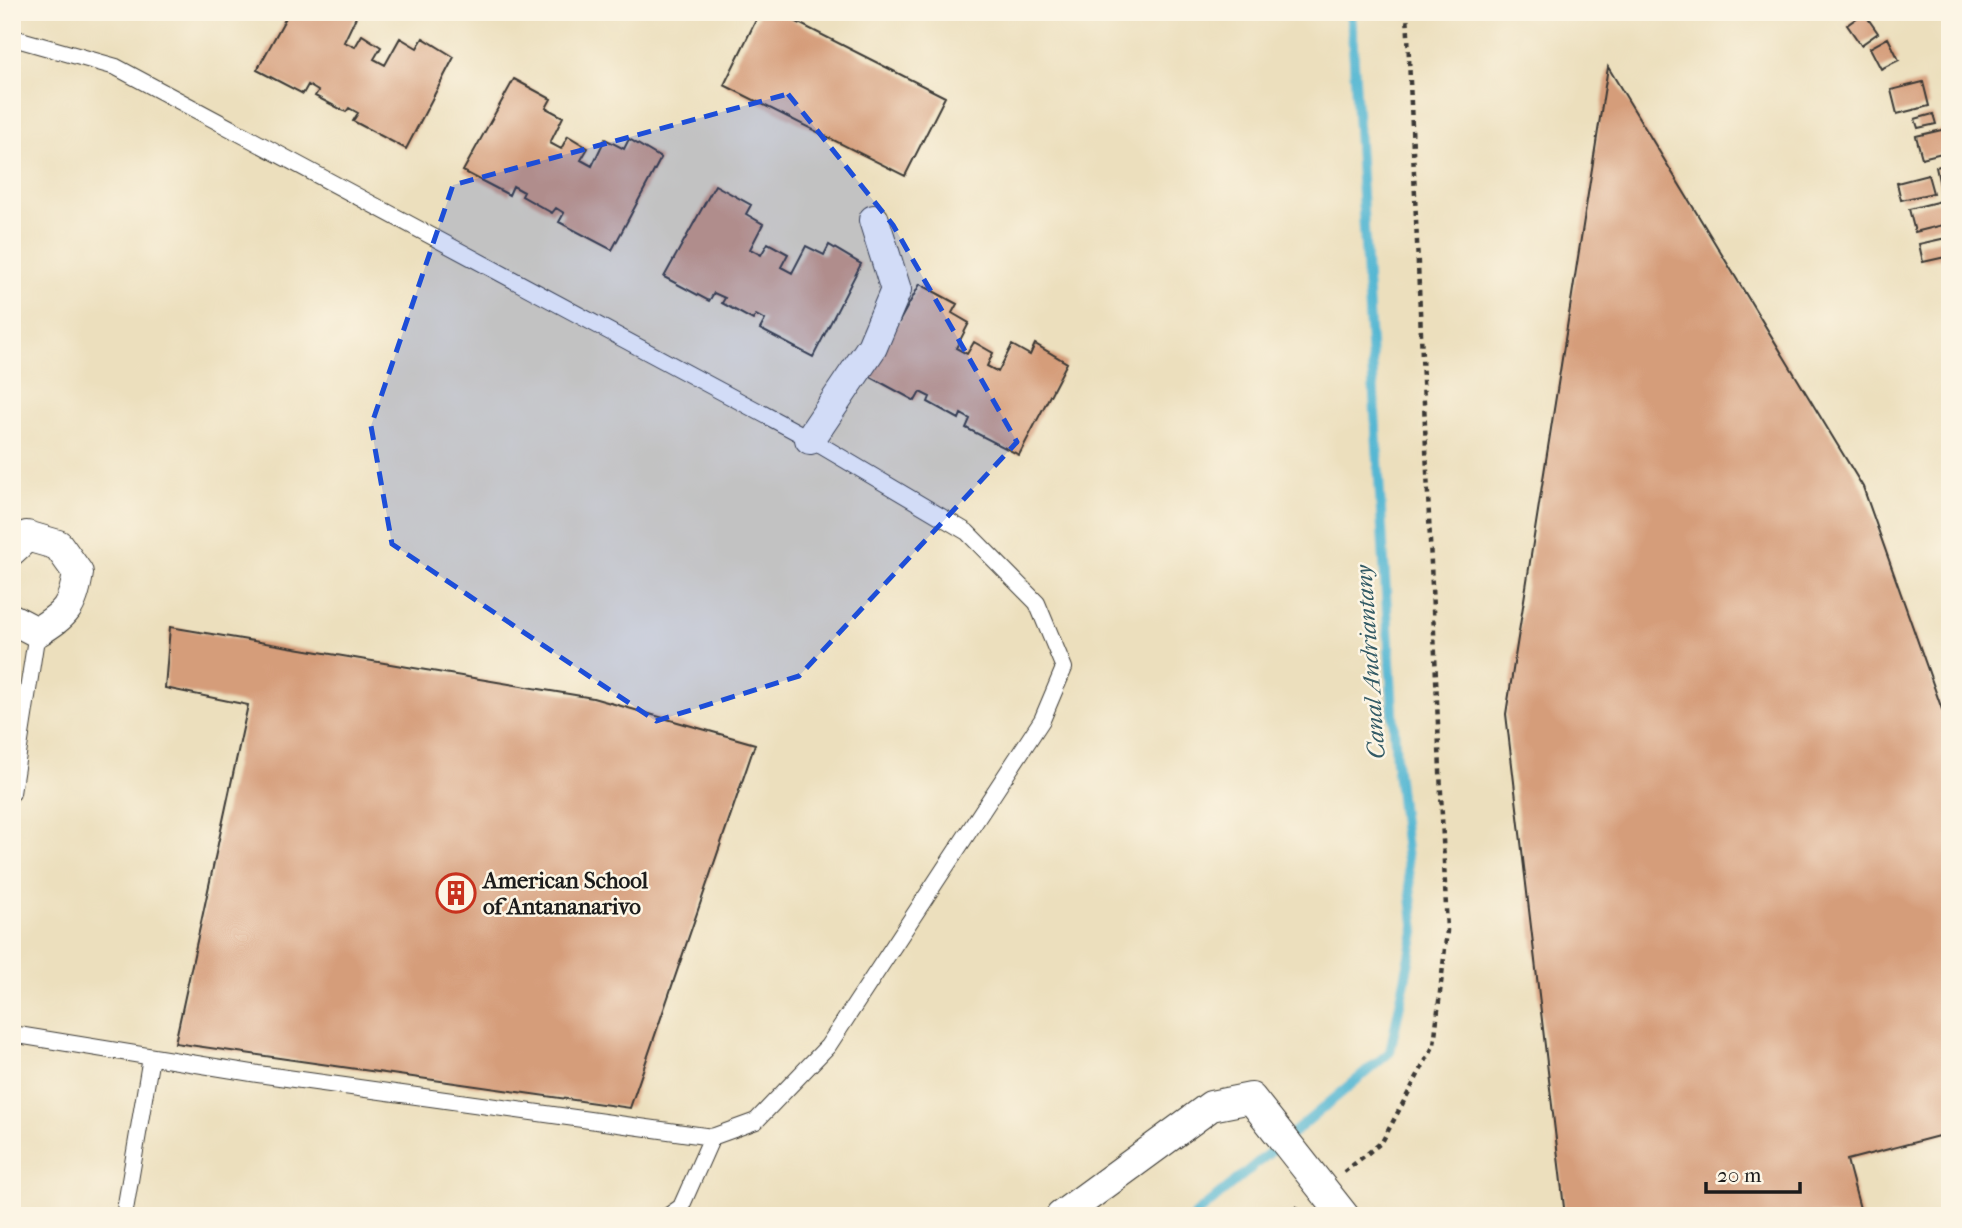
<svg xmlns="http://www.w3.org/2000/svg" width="1962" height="1228" font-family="'IM FELL French Canon',serif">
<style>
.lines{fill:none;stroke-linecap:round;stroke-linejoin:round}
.stream{stroke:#54b7d3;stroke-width:10}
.building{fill:#d59d7a}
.service-casing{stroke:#3b3934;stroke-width:18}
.minor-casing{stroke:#3b3934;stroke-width:32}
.path{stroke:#3b3934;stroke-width:4.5;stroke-dasharray:5 5;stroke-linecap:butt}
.service{stroke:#fff;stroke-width:16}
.minor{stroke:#fff;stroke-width:30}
.marked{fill:#1d4ed8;fill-opacity:0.2;stroke:#1d4ed8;stroke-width:5;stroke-dasharray:14 9;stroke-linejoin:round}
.labels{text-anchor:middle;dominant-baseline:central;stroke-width:5;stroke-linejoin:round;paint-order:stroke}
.poi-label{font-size:23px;font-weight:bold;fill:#1c1c1c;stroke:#fcf5e5;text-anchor:start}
.water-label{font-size:24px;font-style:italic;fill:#325a65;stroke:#fcf5e5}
</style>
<rect width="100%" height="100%" fill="#fcf5e5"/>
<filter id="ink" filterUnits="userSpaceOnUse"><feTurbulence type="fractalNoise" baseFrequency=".0143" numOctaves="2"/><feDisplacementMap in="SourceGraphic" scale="14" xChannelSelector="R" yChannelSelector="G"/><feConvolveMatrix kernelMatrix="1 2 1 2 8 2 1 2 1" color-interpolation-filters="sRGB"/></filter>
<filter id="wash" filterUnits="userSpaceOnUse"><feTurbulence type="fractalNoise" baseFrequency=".00686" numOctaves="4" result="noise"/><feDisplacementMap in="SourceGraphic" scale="28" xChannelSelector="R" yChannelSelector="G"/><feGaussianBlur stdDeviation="1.57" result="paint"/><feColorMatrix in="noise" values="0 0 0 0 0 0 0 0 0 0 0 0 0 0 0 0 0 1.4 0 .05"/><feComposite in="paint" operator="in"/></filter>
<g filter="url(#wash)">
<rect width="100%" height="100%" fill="#ecdfbd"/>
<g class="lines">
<path class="stream" d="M1194,1216L1390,1052L1415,932L1396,761L1351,12"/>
</g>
<g id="blocks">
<path class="building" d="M289,12H349L356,17L344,42L355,47L362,35L381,47L374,59L385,65L400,38L417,48L423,38L454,57L406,149L353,121L358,113L349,108L346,112L315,96L318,91L308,85L303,94L257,70Z
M760,12H777L945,97L905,176L724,85Z
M1864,13L1878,33L1861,45L1847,25Z
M1888,38L1899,60L1881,69L1870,48Z
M1608,67L1863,487L1950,732V1133L1847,1160L1862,1216H1565L1506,714Z
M514,79L551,99L546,108L563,117L550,143L561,149L568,136L588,148L581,160L592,166L605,139L624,149L629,139L661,158L612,250L559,222L564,213L556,208L552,213L522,196L524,192L513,186L509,195L463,171Z
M1923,82L1929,106L1897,114L1891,90Z
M1933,114L1936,124L1918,128L1915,119Z
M1950,128V151L1922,158L1916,136Z
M1948,164L1950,193L1942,195L1936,167Z
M1928,175L1933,193L1901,200L1897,183Z
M715,185L751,205L746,214L763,224L750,249L761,255L768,243L788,254L781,267L792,273L806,246L824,255L829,245L861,264L813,357L760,329L765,320L756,315L753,320L722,303L725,298L714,293L709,301L664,277Z
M1941,201L1947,224L1915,232L1909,209Z
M1946,238L1950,256L1923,262L1919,244Z
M920,284L957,304L952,313L969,323L956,348L967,354L974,342L993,353L987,366L998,372L1012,345L1030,355L1035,344L1067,363L1019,455L966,428L970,419L961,414L959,419L928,402L930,397L920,392L915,401L869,376Z
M170,627L593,698L755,744L630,1108L175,1043L248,705L165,688Z"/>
</g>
</g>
<g filter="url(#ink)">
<use href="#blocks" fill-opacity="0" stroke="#3b3934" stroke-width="2"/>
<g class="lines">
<g class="service-casing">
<path id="service" d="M12,44L17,39L116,67L810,439L967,532L1037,603L1064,668L1042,720L828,1046L756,1121L712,1137L258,1074L12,1034
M12,793L37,632
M124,1216L151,1057
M668,1216L681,1207L712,1137"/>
</g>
<g class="minor-casing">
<path id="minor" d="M810,439L872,347L896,290L874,220
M12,550L27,536L58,545L78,573C73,607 66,614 37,632L12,619
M1061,1216L1211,1106L1251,1098L1344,1216"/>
</g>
<path class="path" d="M1344,1172L1382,1142L1434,1045L1447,931L1407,12
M1286,1216L1298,1207"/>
<use href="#service" class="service"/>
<use href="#minor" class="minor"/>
</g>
</g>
<path class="marked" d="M788,94L893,225L1017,442L799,676L656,721L392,544L371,426L453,185Z"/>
<defs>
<g id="building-ring" transform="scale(2.0125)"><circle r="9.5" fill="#fcf5e5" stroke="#c8321e" stroke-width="1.5"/><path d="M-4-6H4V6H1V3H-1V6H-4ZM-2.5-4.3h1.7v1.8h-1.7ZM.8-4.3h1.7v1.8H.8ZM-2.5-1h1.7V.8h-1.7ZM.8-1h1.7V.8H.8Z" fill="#c8321e"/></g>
</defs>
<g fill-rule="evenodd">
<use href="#building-ring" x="456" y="893"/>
</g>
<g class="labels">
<g class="poi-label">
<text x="483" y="880">American School<tspan x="483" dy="26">of Antananarivo</tspan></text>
</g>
<g class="water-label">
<text transform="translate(1370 662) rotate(-94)">Canal Andriantany</text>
</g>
</g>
<rect width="1962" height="1228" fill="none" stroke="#fcf5e5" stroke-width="42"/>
<path d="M1706 1182v10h94v-10" fill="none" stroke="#1c1c1c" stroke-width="3.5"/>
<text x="1717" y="1182" font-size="21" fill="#1c1c1c" stroke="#fcf5e5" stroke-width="5" paint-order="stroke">20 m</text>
</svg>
